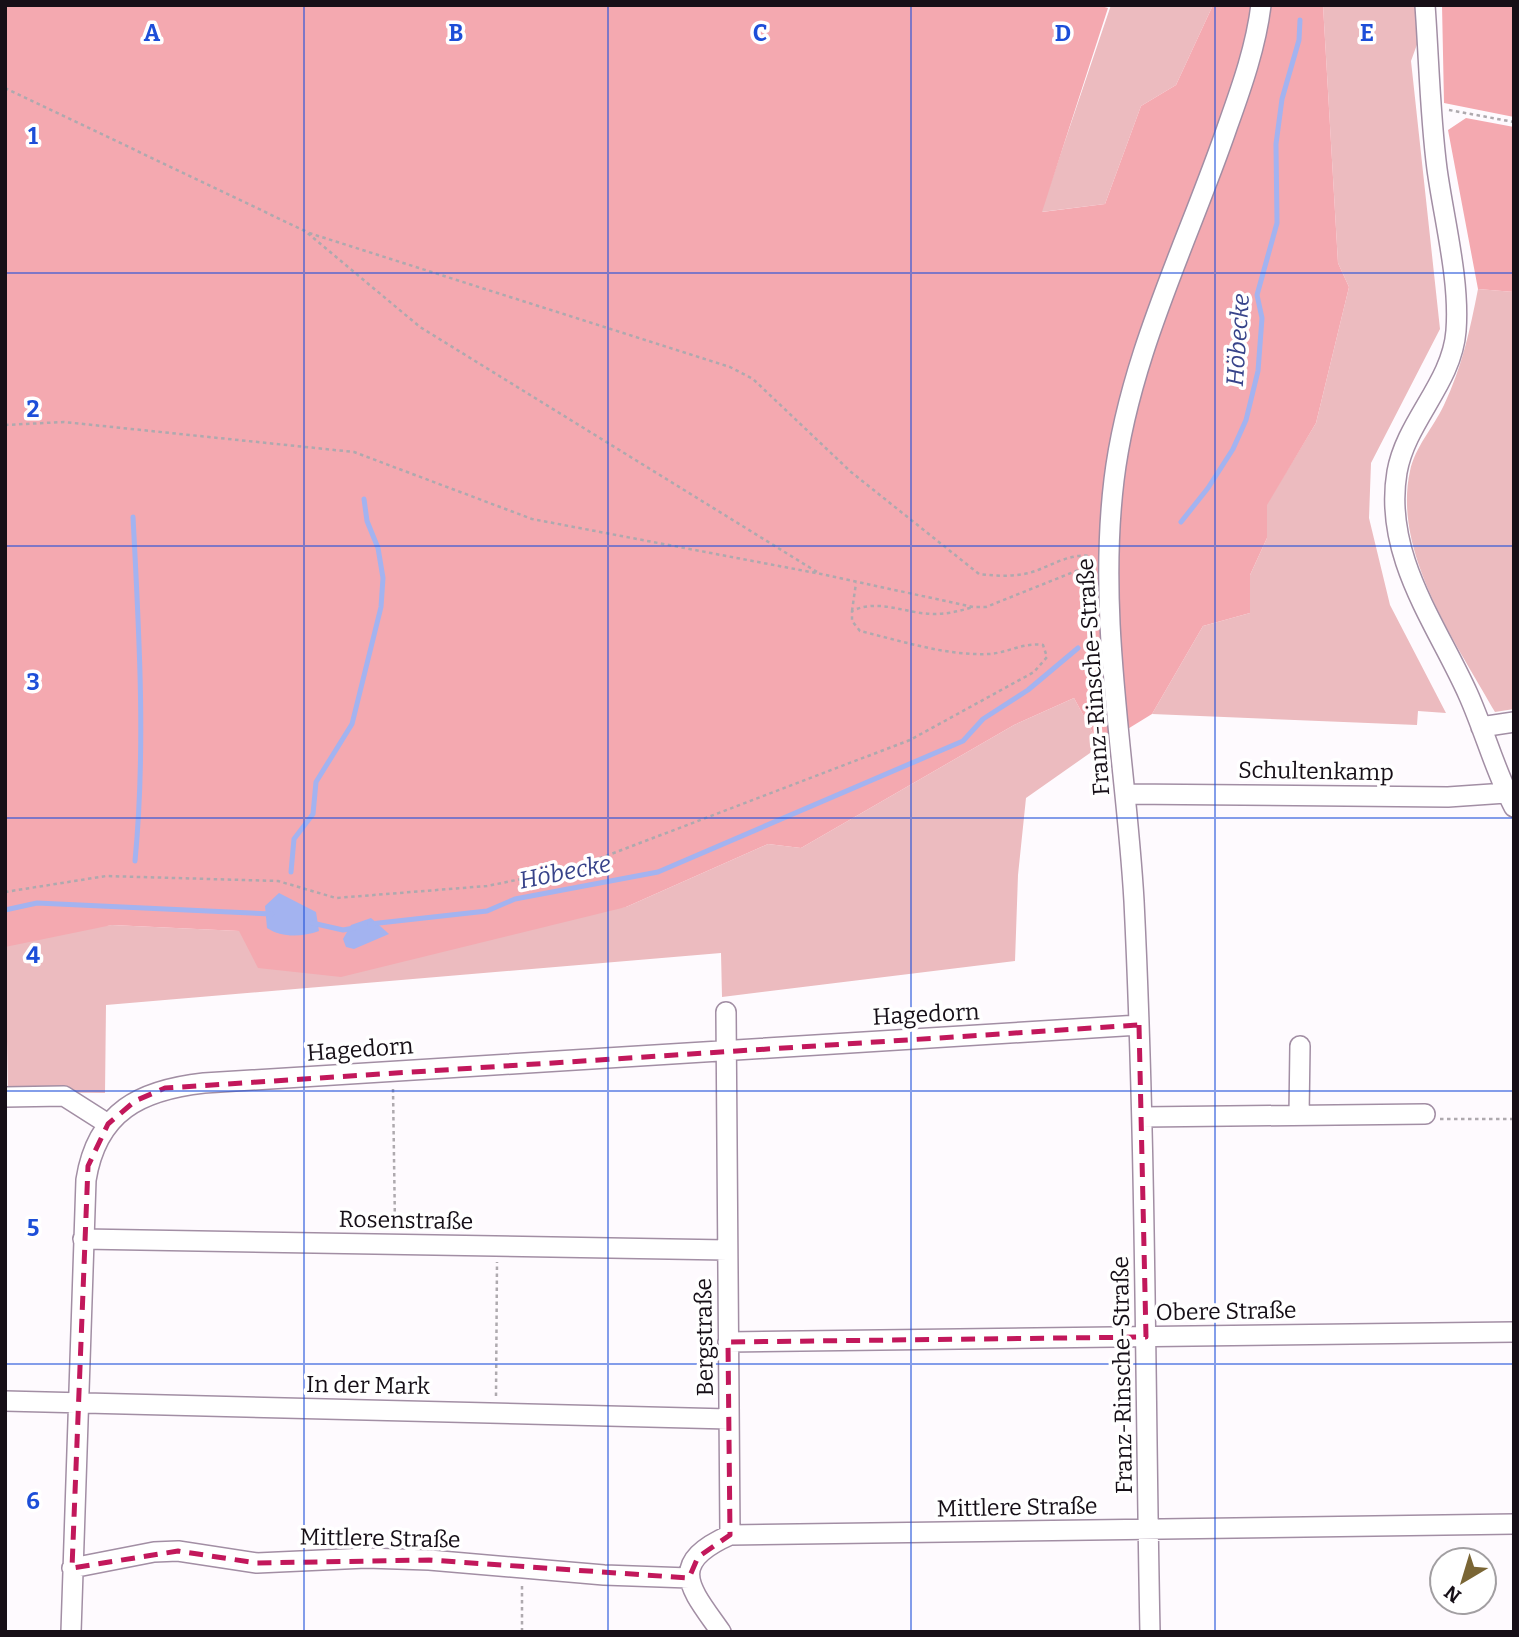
<svg xmlns="http://www.w3.org/2000/svg" width="1519" height="1637" font-family="Bitter,serif">
<style>
.green{fill:#ecbbbf}
.forest{fill:#f4a9b0}
.water{fill:#a3b3f0}
.lines{fill:none;stroke-linecap:round;stroke-linejoin:round}
.stream{stroke:#a3b3f0;stroke-width:5}
.minor-casing{stroke:#a28ea4;stroke-width:22}
.path{stroke:#aea9ae;stroke-width:2.5;stroke-dasharray:3.5 3.5;stroke-linecap:butt}
.minor{stroke:#fff;stroke-width:19}
.marked{fill:none;stroke:#c2185b;stroke-width:5;stroke-dasharray:14 9;stroke-linejoin:round}
.grid{fill:none;stroke:#1d4ed8;stroke-width:2;stroke-opacity:0.55}
.labels{text-anchor:middle;dominant-baseline:central;stroke-width:7;stroke-linejoin:round;paint-order:stroke}
.street-label{font-size:23px;fill:#160f17;stroke:#fff}
.water-label{font-size:24px;font-style:italic;fill:#37438a;stroke:#fff}
.grid-label{font-size:23px;text-anchor:middle;font-weight:bold;fill:#1d4ed8;stroke:#fff;stroke-width:7;stroke-linejoin:round;paint-order:stroke}
</style>
<rect width="100%" height="100%" fill="#fefafe"/>
<path class="green" d="M1111,5H1213L1176,85L1141,106L1105,204L1041,212Z
M1323,5H1427L1428,14L1411,61L1440,329L1371,463L1369,518L1390,605L1446,713L1418,711L1417,725L1152,714L1203,626L1250,613V575L1267,538L1266,505L1316,423L1349,287L1338,263Z
M1478,289L1514,292V709L1495,712C1457,644 1392,553 1410,471C1415,447 1433,428 1444,405C1462,367 1470,330 1478,289Z
M1074,698L1100,746L1026,798L1018,875L1015,961L722,997L721,953L106,1005L105,1093L8,1092L5,938L112,925L240,931L626,907L768,844L801,848L1014,725Z"/>
<path class="forest" d="M5,5H1098L1108,8L1042,212L1105,204L1141,106L1176,85L1213,5H1323L1338,263L1349,287L1316,423L1267,505V538L1250,575V613L1203,626L1152,714L1100,746L1074,698L1014,725L801,848L768,844L626,907L341,977L258,968L239,931L112,925L5,947Z
M1442,5H1514V117L1444,103Z
M1466,118L1514,127V292L1478,289L1448,130Z"/>
<path class="water" d="M279,893L316,912L319,931C302,937 282,938 267,928L265,906Z
M371,918L389,934L354,949L346,947L343,939L351,925Z"/>
<g class="lines">
<path class="stream" d="M133,517C139,631 146,747 135,861
M1181,522L1208,488L1233,449L1246,420L1258,371L1262,318L1257,295L1277,223L1276,144L1282,99L1299,40L1300,20
M291,872L294,839L313,814L316,782L352,724L381,607L383,578L378,548L367,521L364,499
M5,910L37,903L272,914
M312,923L343,930L354,928
M370,924L487,911L515,899L658,872L963,741L983,719L1028,690L1078,648"/>
<g class="minor-casing">
<path id="minor" d="M1425,5C1429,60 1430,115 1437,169C1444,220 1460,280 1456,331C1452,383 1406,421 1397,472C1383,555 1436,623 1468,694C1485,732 1495,771 1514,807
M1481,727L1514,722
M1125,794L1448,797L1506,793
M5,1097L64,1096L108,1124
M1299,1115L1300,1046
M1142,1117L1425,1114
M83,1239L727,1250
M728,1342L1514,1332
M5,1401L729,1419
M730,1535L1514,1524
M72,1568L154,1552L178,1551L257,1563L366,1558L429,1560L604,1575L689,1578
M71,1632L86,1180C97,1111 141,1090 204,1083L1139,1025
M721,1632C691,1589 665,1564 730,1535L726,1012
M1150,1632C1145,1388 1146,1145 1134,901C1126,760 1097,621 1114,480C1129,356 1188,242 1228,125C1242,86 1256,46 1261,5"/>
</g>
<path class="path" d="M5,88L305,231L420,327L817,572
M1449,110L1514,122
M309,233L730,367L753,379L851,472L979,574C996,576 1012,577 1029,573C1050,567 1068,553 1091,556
M5,425L64,422L354,452L532,519L821,574L973,607H986L1091,565
M852,611L856,583
M5,892L106,876L278,881L336,898L487,886L541,875L598,859L910,740L1034,672L1047,657L1043,645C1024,642 1007,653 989,654C946,656 902,641 860,631L852,621V611C879,598 906,614 934,614C948,614 960,611 973,607
M393,1089L395,1226
M1440,1119H1514
M496,1396L497,1262
M522,1586V1632"/>
<use href="#minor" class="minor"/>
</g>
<path class="marked" d="M1139,1025L1146,1337L728,1342L730,1535L698,1557L689,1578L429,1560L257,1563L178,1551L72,1568L88,1166L108,1124L135,1101L165,1088Z"/>
<path class="grid" d="M304,5V1632M608,5V1632M911,5V1632M1215,5V1632M5,273H1514M5,546H1514M5,818H1514M5,1091H1514M5,1364H1514"/>
<g class="labels">
<g class="street-label">
<text transform="translate(1093 677) rotate(-94)">Franz-Rinsche-Straße</text>
<text transform="translate(1316 771) rotate(1)">Schultenkamp</text>
<text transform="translate(926 1014) rotate(-3)">Hagedorn</text>
<text transform="translate(360 1049) rotate(-4)">Hagedorn</text>
<text transform="translate(406 1220) rotate(1)">Rosenstraße</text>
<text transform="translate(1226 1311) rotate(-1)">Obere Straße</text>
<text transform="translate(704 1337) rotate(-91)">Bergstraße</text>
<text transform="translate(1122 1375) rotate(-91)">Franz-Rinsche-Straße</text>
<text transform="translate(368 1385) rotate(1)">In der Mark</text>
<text transform="translate(1017 1507) rotate(-1)">Mittlere Straße</text>
<text transform="translate(380 1538) rotate(1)">Mittlere Straße</text>
</g>
<g class="water-label">
<text transform="translate(1238 340) rotate(-86)">Höbecke</text>
<text transform="translate(565 872) rotate(-11)">Höbecke</text>
</g>
</g>
<g class="grid-label">
<text x="152" y="41">A</text>
<text x="456" y="41">B</text>
<text x="760" y="41">C</text>
<text x="1063" y="41">D</text>
<text x="1367" y="41">E</text>
<text x="33" y="144">1</text>
<text x="33" y="417">2</text>
<text x="33" y="690">3</text>
<text x="33" y="963">4</text>
<text x="33" y="1236">5</text>
<text x="33" y="1509">6</text>
</g>
<rect width="1519" height="1637" fill="none" stroke="#160f17" stroke-width="14"/>
<g transform="translate(1463 1581) rotate(218)"><circle r="33" fill="#ffffff" stroke="#a29fa2" stroke-width="2"/>
<path d="M0-5L12 26L0 18L-12 26Z" fill="#7a6635"/>
<text y="-10" font-size="19" font-weight="bold" text-anchor="middle" fill="#160f17">N</text>
</g>
</svg>
